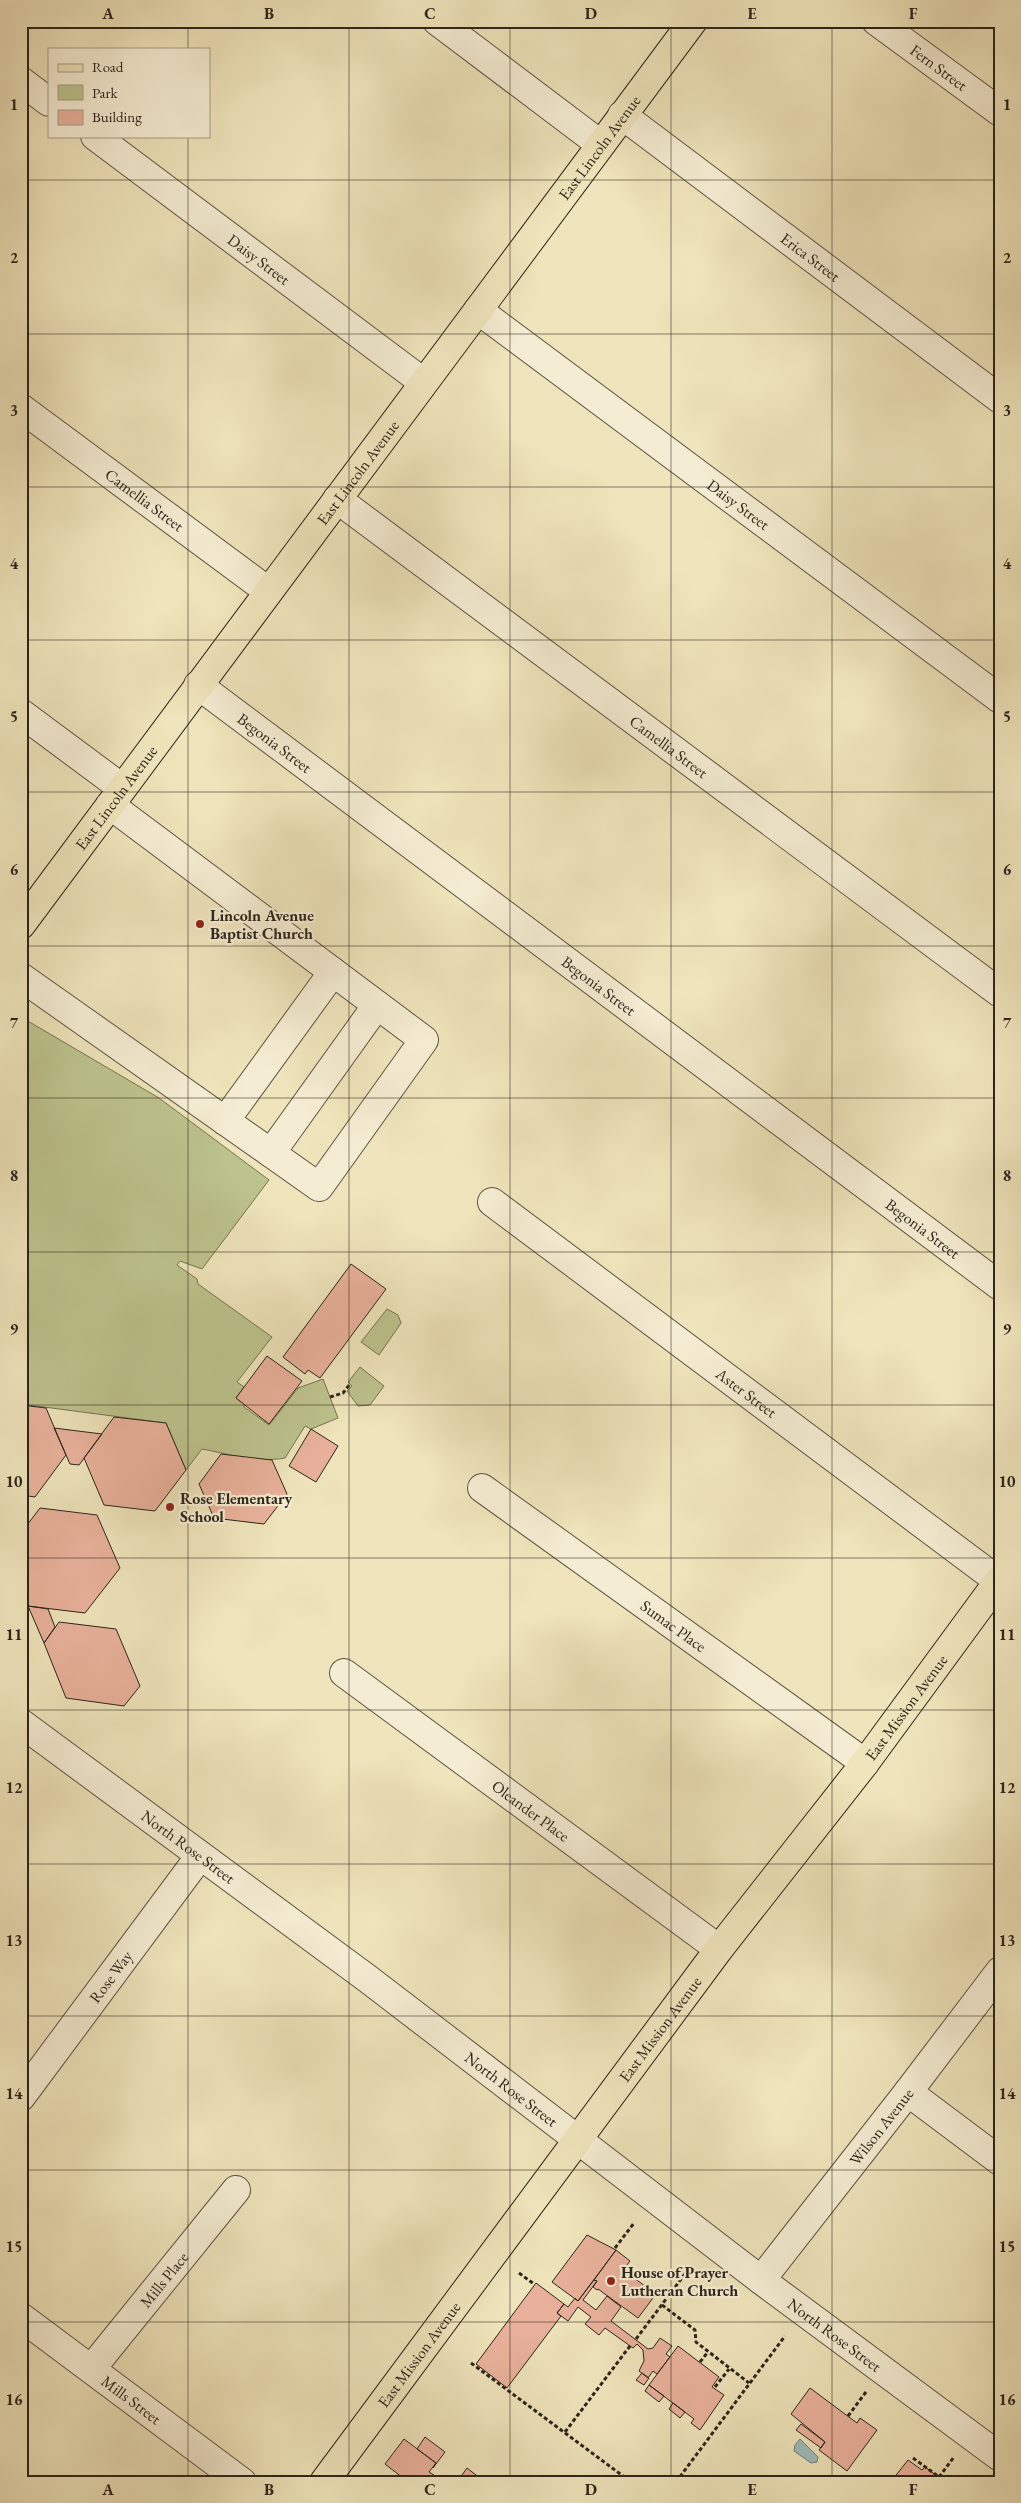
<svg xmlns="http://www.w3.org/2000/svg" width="1021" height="2503" font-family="'EB Garamond',serif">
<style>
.green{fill:#bdc38d;stroke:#747454}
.water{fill:#a0bbbc;stroke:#727f7c}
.building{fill:#e9b19b;stroke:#2c251b}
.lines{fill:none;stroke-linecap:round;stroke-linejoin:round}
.minor-casing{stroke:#5d5543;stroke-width:30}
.major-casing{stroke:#2c251b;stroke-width:30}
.path{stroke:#2c251b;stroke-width:3;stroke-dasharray:4 2.5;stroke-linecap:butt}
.minor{stroke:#f5edd3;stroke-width:28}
.major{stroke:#efe4bb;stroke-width:28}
.grid{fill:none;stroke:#2c251b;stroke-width:1;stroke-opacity:0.55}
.poi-dot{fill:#8f2418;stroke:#f5edd3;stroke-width:2}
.labels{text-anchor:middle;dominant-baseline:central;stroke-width:4.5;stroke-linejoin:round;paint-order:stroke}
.street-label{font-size:16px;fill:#2c251b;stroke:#f5edd3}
.poi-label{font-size:16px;font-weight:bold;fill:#2c251b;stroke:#f5edd3;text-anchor:start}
.neatline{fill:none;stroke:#2c251b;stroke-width:2}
.grid-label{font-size:16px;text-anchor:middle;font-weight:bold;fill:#2c251b}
</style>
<rect width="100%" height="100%" fill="#efe4bb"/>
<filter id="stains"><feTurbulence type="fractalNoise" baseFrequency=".004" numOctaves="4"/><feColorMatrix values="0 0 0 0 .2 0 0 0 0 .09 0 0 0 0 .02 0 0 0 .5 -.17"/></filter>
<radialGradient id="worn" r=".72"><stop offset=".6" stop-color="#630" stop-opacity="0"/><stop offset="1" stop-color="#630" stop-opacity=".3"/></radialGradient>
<path class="green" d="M21,1017L159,1098L269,1180L202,1269L180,1261L177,1265L197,1279L198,1284L272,1337L237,1382L244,1387L236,1398L245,1405L244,1407L269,1425L298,1388L323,1379L338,1418L311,1429L305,1426L285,1458C258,1463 228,1454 202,1449L186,1470L166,1423L21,1404Z
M387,1309L398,1315L401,1323L379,1355L361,1342Z
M360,1367L384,1386L370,1405L358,1406L347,1391L352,1386L348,1382Z"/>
<path class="water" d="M800,2439L818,2457L817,2462L811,2463L794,2451L795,2445Z"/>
<path class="building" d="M351,1264L386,1289L320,1378L308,1370L305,1374L283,1357Z
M267,1356L302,1381L269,1424L236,1398Z
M21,1405L46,1408L66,1455L35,1497L21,1495Z
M114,1417L166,1423L186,1470L155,1511L104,1505L84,1458Z
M54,1428L102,1434L79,1465L70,1464Z
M311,1429L338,1446L316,1482L289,1466Z
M221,1454L272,1460L287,1494L264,1524L214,1518L199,1484Z
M40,1508L97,1515L120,1568L85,1613L28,1606L21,1591V1533Z
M28,1606L48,1609L55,1627L44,1643Z
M59,1622L116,1629L140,1686L124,1706L66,1698L44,1643Z
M587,2235L616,2250L578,2301L552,2282Z
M616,2250L630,2261L623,2270L656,2294L638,2318L598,2289L597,2290L593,2287L597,2281L594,2280Z
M594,2280L597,2281L583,2300L596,2310L607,2296L621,2307L611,2321L648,2349L653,2348L660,2338L672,2346L666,2354L670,2357L657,2374L653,2371L648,2378L639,2371L644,2361L643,2350L637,2344L633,2348L605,2328L599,2335L585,2324L591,2317L578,2307L568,2321L557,2313L564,2304L568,2307L575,2298L578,2301Z
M536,2283L564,2304L557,2313L561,2316L507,2388L476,2364Z
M678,2346L719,2377L712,2387L724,2395L700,2430L691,2423L694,2419L649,2385Z
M642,2373L649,2378L644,2385L636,2380Z
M649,2385L664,2396L659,2402L645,2391Z
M810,2388L857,2423L860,2418L877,2430L847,2471L819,2450L825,2442L791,2414Z
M673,2403L685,2412L680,2418L669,2409Z
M801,2424L825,2442L821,2448L796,2430Z
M425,2437L445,2452L433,2468L436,2463L417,2449Z
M404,2439L436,2463L429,2472L434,2475L430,2482H408L385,2464Z
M908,2460L922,2470L925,2467L945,2482H896L893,2479Z
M467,2468L485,2482H457Z"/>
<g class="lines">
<g class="minor-casing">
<g id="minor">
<path d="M437,21L600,144"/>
<path id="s1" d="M876,21L1000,112"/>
<path d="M21,81L49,102"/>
<path id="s2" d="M622,115L1000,399"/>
<path id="s3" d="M95,136L423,382"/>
<path id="s4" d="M478,310L1000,699"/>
<path id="s5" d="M21,408L268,591"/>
<path id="s6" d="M337,499L1000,993"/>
<path id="s7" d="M198,685L1000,1286"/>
<path d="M21,713L122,788"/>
<path d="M21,977L319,1187L424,1040L110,805"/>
<path d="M225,1121L333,972"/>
<path d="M271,1153L377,1005"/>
<path id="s8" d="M492,1202L1000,1582"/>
<path id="s9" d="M482,1488L865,1763"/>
<path id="s10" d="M344,1673L719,1949"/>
<path id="s11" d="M21,1723L368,1979L761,2280L1000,2457"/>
<path d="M908,2092L1000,2161"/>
<path id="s12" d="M21,2097L200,1856"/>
<path id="s13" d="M761,2280L908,2092L1000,1971"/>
<path id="s14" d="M21,2317L242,2482"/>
<path id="s15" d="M92,2368L236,2190"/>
</g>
</g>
<g class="major-casing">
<g id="major">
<path id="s16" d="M21,925L693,21"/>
<path id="s17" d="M324,2482L719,1949L865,1763L1000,1579"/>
</g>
</g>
<path class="path" d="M330,1397L343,1393L350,1384
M615,2248L634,2223
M519,2273L534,2284
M662,2305L695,2330L696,2342L749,2383
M636,2339L691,2266
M700,2362L708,2352
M471,2363L631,2482
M715,2387L729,2369
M848,2416L866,2392
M565,2432L630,2346
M913,2458L946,2482
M939,2477L954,2457
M676,2482L785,2336"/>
<use href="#minor" class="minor"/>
<use href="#major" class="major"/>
</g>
<path class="grid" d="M188,21V49M349,21V2482M510,21V2482M671,21V2482M832,21V2482M188,136V2482M21,180H1000M21,334H1000M21,487H1000M21,640H1000M21,792H1000M21,946H1000M21,1098H1000M21,1252H1000M21,1405H1000M21,1558H1000M21,1710H1000M21,1864H1000M21,2016H1000M21,2170H1000M21,2322H1000"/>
<g class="poi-dot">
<circle cx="200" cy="924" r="5"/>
<circle cx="170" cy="1507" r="5"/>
<circle cx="611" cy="2281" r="5"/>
</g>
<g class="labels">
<g class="street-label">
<text stroke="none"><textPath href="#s1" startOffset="78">Fern Street</textPath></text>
<text stroke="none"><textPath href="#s16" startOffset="969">East Lincoln Avenue</textPath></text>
<text stroke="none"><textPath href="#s2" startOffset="236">Erica Street</textPath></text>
<text stroke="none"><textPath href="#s3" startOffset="205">Daisy Street</textPath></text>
<text stroke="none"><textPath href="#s16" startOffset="564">East Lincoln Avenue</textPath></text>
<text stroke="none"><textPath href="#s5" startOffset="154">Camellia Street</textPath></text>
<text stroke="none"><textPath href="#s4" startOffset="325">Daisy Street</textPath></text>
<text stroke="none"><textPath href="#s7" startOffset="96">Begonia Street</textPath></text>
<text stroke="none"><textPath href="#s6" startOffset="414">Camellia Street</textPath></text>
<text stroke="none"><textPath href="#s16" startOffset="159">East Lincoln Avenue</textPath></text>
<text stroke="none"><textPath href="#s7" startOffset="501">Begonia Street</textPath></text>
<text stroke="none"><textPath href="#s7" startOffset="906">Begonia Street</textPath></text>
<text stroke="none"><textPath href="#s8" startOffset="318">Aster Street</textPath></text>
<text stroke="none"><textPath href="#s9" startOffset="236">Sumac Place</textPath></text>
<text stroke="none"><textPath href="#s17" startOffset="969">East Mission Avenue</textPath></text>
<text stroke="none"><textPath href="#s10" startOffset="232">Oleander Place</textPath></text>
<text stroke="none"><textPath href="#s11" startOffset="208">North Rose Street</textPath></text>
<text stroke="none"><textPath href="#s12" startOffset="150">Rose Way</textPath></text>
<text stroke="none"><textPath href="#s17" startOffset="564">East Mission Avenue</textPath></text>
<text stroke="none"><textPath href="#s11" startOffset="612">North Rose Street</textPath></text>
<text stroke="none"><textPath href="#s13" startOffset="195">Wilson Avenue</textPath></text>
<text stroke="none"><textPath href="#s15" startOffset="114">Mills Place</textPath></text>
<text stroke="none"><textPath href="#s11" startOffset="1018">North Rose Street</textPath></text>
<text stroke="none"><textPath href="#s17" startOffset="159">East Mission Avenue</textPath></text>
<text stroke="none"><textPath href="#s14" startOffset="138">Mills Street</textPath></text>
</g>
<g class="poi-label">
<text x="210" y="915">Lincoln Avenue<tspan x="210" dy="18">Baptist Church</tspan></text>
<text x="180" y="1498">Rose Elementary<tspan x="180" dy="18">School</tspan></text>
<text x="621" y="2272">House of Prayer<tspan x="621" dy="18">Lutheran Church</tspan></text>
</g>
</g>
<rect width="1021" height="2503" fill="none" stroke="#efe4bb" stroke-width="55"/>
<rect x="48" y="48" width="162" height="90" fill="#f5edd3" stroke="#a59d89"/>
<rect x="58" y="64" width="25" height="8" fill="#efe4bb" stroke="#a59d89"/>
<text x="92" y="72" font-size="15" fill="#2c251b">Road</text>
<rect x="58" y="85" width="25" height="15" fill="#bdc38d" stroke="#a59d89"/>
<text x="92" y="98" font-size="15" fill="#2c251b">Park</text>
<rect x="58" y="110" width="25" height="15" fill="#e9b19b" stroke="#a59d89"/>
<text x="92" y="122" font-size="15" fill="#2c251b">Building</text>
<rect x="28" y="28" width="966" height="2448" class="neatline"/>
<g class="grid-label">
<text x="108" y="19">A</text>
<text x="269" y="19">B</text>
<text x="430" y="19">C</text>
<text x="591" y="19">D</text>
<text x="752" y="19">E</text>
<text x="913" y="19">F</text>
<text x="14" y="110">1</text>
<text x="1007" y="110">1</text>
<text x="14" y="263">2</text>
<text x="1007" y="263">2</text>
<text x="14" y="416">3</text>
<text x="1007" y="416">3</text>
<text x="14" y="569">4</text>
<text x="1007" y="569">4</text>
<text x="14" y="722">5</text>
<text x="1007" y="722">5</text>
<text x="14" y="875">6</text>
<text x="1007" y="875">6</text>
<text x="14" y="1028">7</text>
<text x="1007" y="1028">7</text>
<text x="14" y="1181">8</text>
<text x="1007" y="1181">8</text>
<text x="14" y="1334">9</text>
<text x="1007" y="1334">9</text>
<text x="14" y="1487">10</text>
<text x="1007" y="1487">10</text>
<text x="14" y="1640">11</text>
<text x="1007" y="1640">11</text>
<text x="14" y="1793">12</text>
<text x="1007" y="1793">12</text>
<text x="14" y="1946">13</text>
<text x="1007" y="1946">13</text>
<text x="14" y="2099">14</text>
<text x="1007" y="2099">14</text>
<text x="14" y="2252">15</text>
<text x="1007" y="2252">15</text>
<text x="14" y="2405">16</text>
<text x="1007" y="2405">16</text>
<text x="108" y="2495">A</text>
<text x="269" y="2495">B</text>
<text x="430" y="2495">C</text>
<text x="591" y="2495">D</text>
<text x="752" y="2495">E</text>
<text x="913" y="2495">F</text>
</g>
<rect width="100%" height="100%" filter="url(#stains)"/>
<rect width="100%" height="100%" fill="url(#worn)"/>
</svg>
